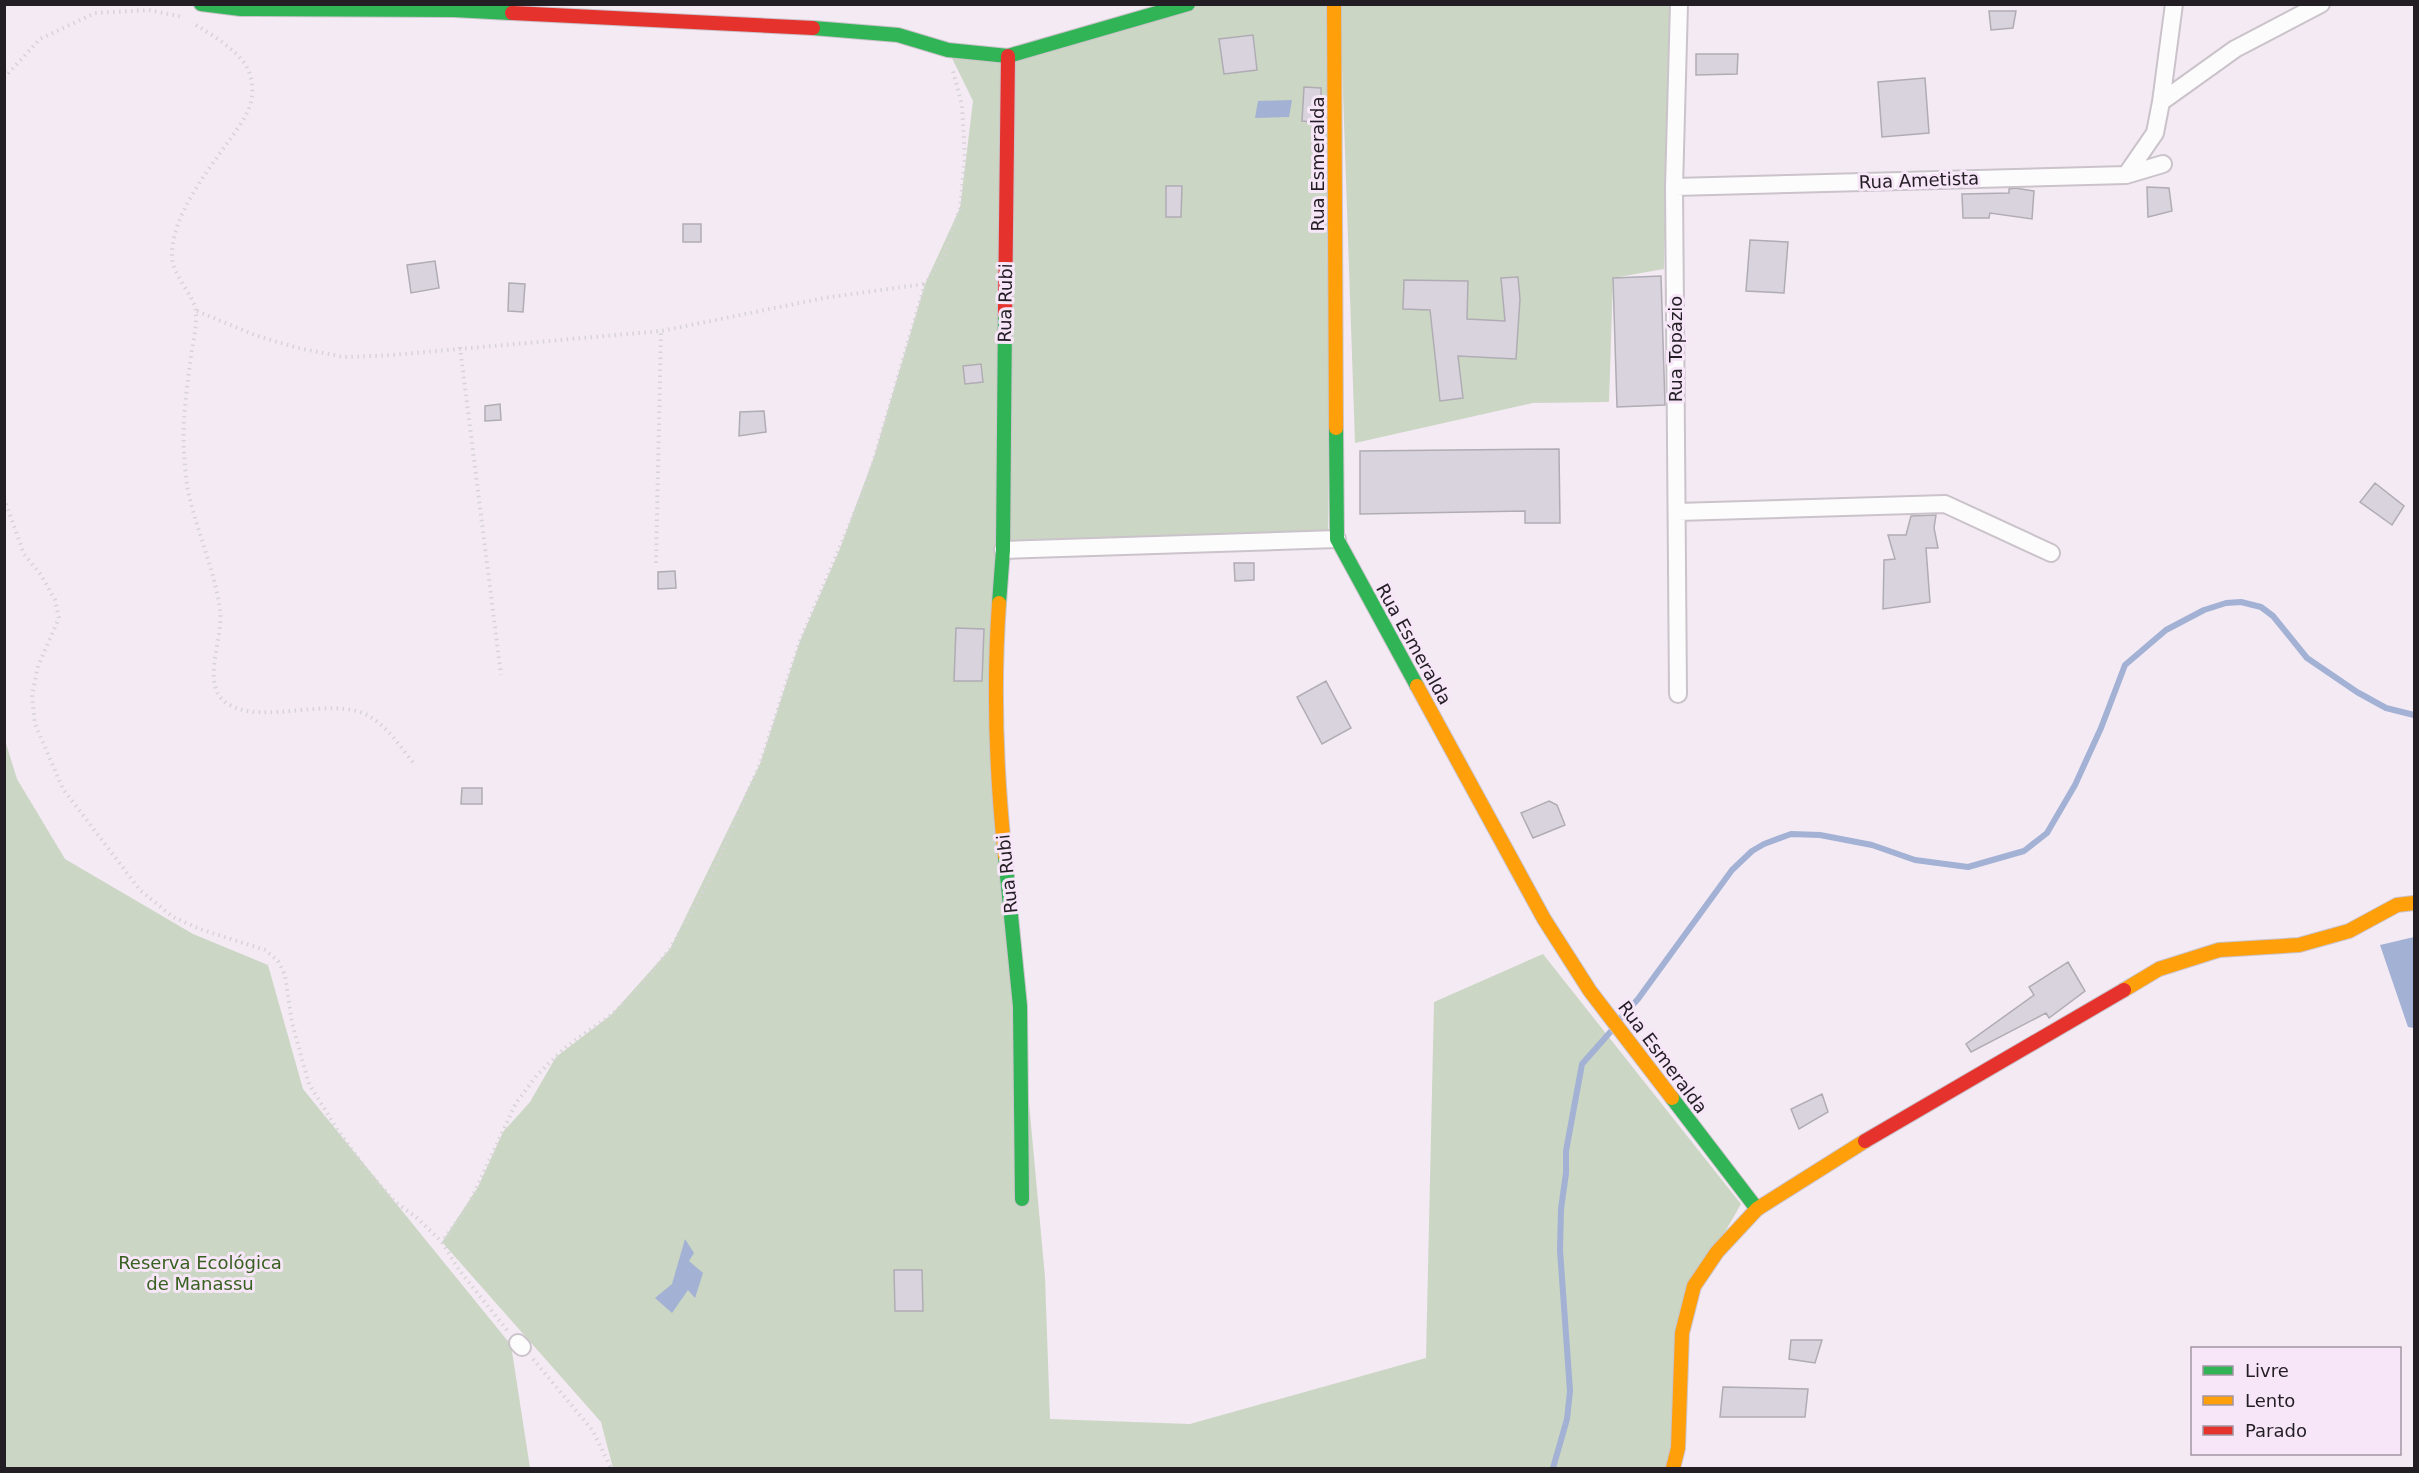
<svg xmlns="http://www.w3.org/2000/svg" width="2419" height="1473" font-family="'DejaVu Sans',sans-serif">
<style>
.green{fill:#cbd6c4}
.water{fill:#a2b1d4}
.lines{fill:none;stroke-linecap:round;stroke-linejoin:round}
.stream{stroke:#a2b1d4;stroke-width:6}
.building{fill:#d8d3dc;stroke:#b0acb4;stroke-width:1.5}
.street-casing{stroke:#cac3ca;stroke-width:20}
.fast-casing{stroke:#cac3ca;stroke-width:16}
.slow-casing{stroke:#cac3ca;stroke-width:16}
.jam-casing{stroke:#cac3ca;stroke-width:16}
.path{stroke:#d6d4d6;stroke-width:4;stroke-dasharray:1.5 4.5;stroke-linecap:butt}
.street{stroke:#fdfcfd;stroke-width:16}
.fast{stroke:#30b455;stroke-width:14}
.slow{stroke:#ff9f0a;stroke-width:14}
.jam{stroke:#e5322d;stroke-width:14}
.labels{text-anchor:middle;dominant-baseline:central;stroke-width:6;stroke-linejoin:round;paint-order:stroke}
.street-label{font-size:18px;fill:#231d24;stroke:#f7e6f8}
.park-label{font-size:18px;fill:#386020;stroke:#f7e6f8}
</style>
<rect width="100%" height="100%" fill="#f4eaf4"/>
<path class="green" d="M1189,5H1333L1328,531L1003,550L996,743L1045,1277L1050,1419L1190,1424L1426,1358L1434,1002L1543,954L1741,1204L1694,1286L1673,1468H613L601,1422L442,1242L478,1187L503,1132L530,1102L556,1057L611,1015L670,949L760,764L800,641L839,551L874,457L925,284L960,208L973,101L948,50L1008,56Z
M1340,5H1671L1664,269L1613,278L1609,402L1533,403L1355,443Z
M4,737L17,779L65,859L193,934L268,965L303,1089L511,1345L530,1468H5Z"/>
<path class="water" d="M1292,100L1289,117L1255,118L1258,101Z
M2414,937V1028L2408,1027L2380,945Z
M685,1239L694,1253L689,1261L703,1273L695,1298L688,1290L672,1313L655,1298L672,1284Z"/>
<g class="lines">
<path class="stream" d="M1619,1020L1638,999L1732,870L1752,851L1764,844L1791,834L1820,835L1872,845L1915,860L1968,867L2024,851L2047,833L2075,785L2101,728L2125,665L2166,630L2204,610L2226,603L2241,602L2261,607L2273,616L2307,658L2357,692L2386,708L2414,715
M1553,1468L1567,1419L1570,1391L1560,1250L1561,1209L1566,1173V1151L1582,1064L1613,1029"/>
</g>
<path class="building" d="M1989,11H2016L2013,28L1991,30Z
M1253,35L1257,70L1224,74L1219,39Z
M1696,54H1738L1737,74L1696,75Z
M1925,78L1929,133L1882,137L1878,82Z
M1304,87L1321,88V123L1302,121Z
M1166,186H1182L1181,217H1166Z
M2147,187L2169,188L2172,211L2148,217Z
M2015,188L2034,191L2032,219L1990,213L1989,218H1963L1962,194L2009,193V189Z
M683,224H701V242H683Z
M1750,240L1788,242L1784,293L1746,291Z
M435,261L439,288L411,293L407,265Z
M1661,276L1665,405L1617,407L1613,278Z
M1518,277L1520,299L1516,359L1458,356L1463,398L1440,401L1430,310L1403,309L1404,280L1468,281L1467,319L1505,321L1501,278Z
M509,283L525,284L523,312L508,311Z
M981,364L983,382L965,384L963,366Z
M500,404L501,420L485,421V406Z
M764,411L766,432L739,436L740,412Z
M1559,449L1560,523H1525V511L1360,514V451Z
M2375,483L2404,506L2392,525L2360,502Z
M1936,515L1934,528L1938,548H1926L1930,602L1883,609L1884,560L1895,559L1888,535H1906L1911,516Z
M1234,563H1254V580L1235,581Z
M675,571L676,588L658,589V572Z
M956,628L984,629L982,681H954Z
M1326,681L1351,728L1322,744L1297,697Z
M462,788H482V804H461Z
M1549,801L1557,805L1565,825L1533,838L1521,813Z
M2068,962L2085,991L2049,1018L2046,1013L1971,1052L1966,1044L2034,995L2029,987Z
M1822,1094L1828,1112L1799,1129L1791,1109Z
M894,1270H922L923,1311H895Z
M1791,1340H1822L1815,1363L1789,1359Z
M1723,1387L1808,1389L1805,1417H1720Z"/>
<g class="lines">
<g class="street-casing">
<path id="street" d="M2161,102L2235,49L2321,4
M2126,175L2155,133L2161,102L2174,4
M1674,187L2126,175L2163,164
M1677,512L1945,504L2051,553
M1003,550L1337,539
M1678,694L1674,187L1679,4
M518,1343L522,1347"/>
</g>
<g class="fast-casing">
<path id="fast" d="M201,4L241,9L454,10L512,13
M813,28L898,35L948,50L1008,56L1188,4
M1336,428L1337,539L1417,686
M999,603L1003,550L1005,313
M1005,856L1020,1006L1022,1199
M1672,1098L1757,1209"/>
</g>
<g class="slow-casing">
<path id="slow" d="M1334,4L1336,428
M999,603C993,688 996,772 1005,856
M1417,686L1544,919L1590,991L1672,1098
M2124,990L2159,969L2219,950L2299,945L2349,931L2397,905L2414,903
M1673,1468L1678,1448L1682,1333L1694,1286L1717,1252L1757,1209L1865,1141"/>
</g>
<g class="jam-casing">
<path id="jam" d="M512,13L813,28
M1005,313L1008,56
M1865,1141L2124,990"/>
</g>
<path class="path" d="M196,25C212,35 229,45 242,60C252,72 255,90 250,105C246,118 236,131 228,142C206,173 171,217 172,257C173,277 196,297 196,313C197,327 193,343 191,356C187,387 182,421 184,452C185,467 186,485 190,499C199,537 215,572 220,610C224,639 199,687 228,704C264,726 332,695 369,716C388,727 402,749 415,765
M4,78L40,39L95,13L149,10L183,17
M197,311L257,336L298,348L344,357L392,355L661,331L824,298L924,284
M460,347L501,675
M4,498L24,554L41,575L55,600L59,618L38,666L32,695L35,724L63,789L140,890L173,917L200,929L265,950L278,961L285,975L292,1023L309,1084L337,1129L366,1169L395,1202L416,1217L442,1242
M656,563L661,331
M507,1330L459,1270L442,1242L468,1206L516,1103L537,1075L567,1046L611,1015L638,990L670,949L708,883L760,764L800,641L867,483L925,284L944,254L960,208L965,158L962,105L953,71
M533,1359L593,1431L611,1468"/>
<use href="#street" class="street"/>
<use href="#fast" class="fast"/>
<use href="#slow" class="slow"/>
<use href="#jam" class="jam"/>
</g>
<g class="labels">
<g class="street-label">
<text transform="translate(1317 164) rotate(-90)">Rua Esmeralda</text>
<text transform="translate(1919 180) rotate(-2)">Rua Ametista</text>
<text transform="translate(1005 303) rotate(-89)">Rua Rubi</text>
<text transform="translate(1675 349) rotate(-90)">Rua Topázio</text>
<text transform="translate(1414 644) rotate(61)">Rua Esmeralda</text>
<text transform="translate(1007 874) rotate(-96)">Rua Rubi</text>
<text transform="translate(1663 1057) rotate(53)">Rua Esmeralda</text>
</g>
<g class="park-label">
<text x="200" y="1262">Reserva Ecológica<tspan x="200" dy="21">de Manassu</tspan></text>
</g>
</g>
<rect width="2419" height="1473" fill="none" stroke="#231d24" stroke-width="12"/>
<rect x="2191" y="1347" width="210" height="108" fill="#f7e6f8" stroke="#a296a3" stroke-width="1.5"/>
<rect x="2203" y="1366" width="30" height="9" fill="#30b455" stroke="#a296a3" stroke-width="1.5"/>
<text x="2245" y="1377" font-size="18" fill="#231d24">Livre</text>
<rect x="2203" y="1396" width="30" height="9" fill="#ff9f0a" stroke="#a296a3" stroke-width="1.5"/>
<text x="2245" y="1407" font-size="18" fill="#231d24">Lento</text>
<rect x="2203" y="1426" width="30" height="9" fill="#e5322d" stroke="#a296a3" stroke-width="1.5"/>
<text x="2245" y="1437" font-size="18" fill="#231d24">Parado</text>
</svg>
